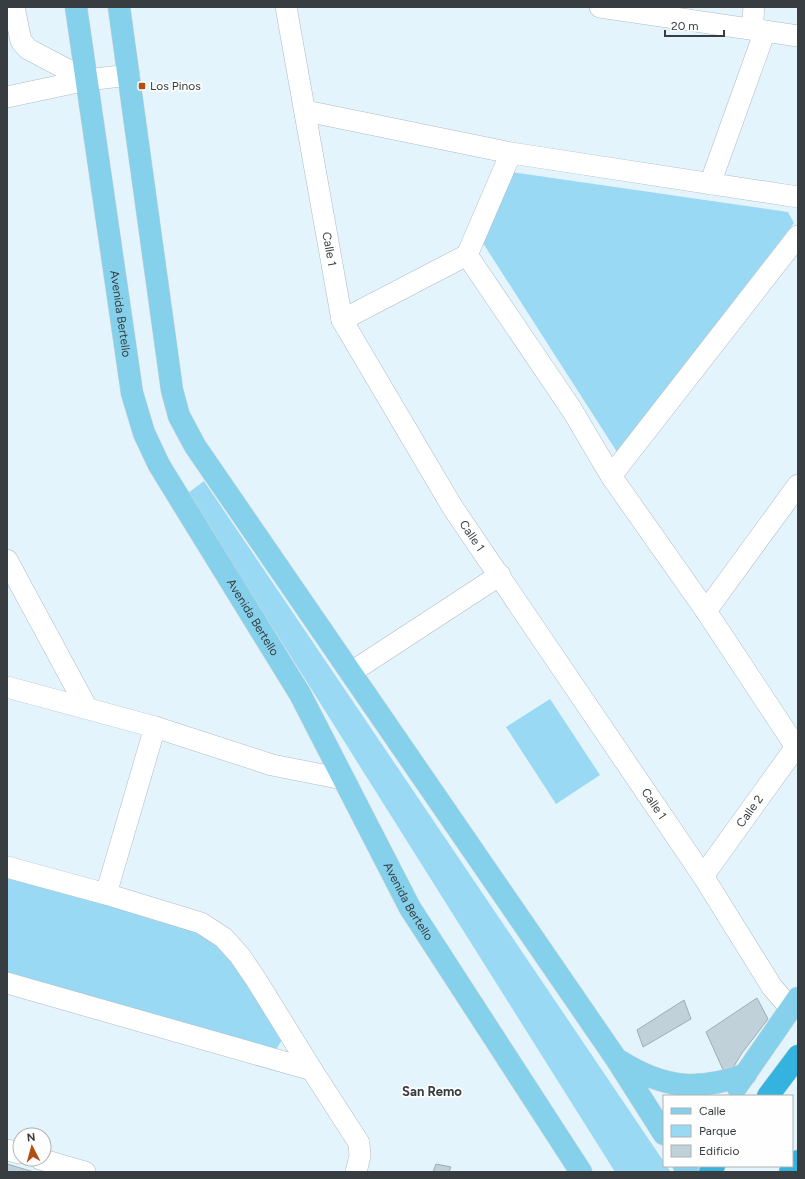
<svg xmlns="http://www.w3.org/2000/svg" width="805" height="1179" font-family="Figtree,sans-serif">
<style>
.green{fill:#9ad9f4}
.building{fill:#c1d1d9;stroke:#9eadb4}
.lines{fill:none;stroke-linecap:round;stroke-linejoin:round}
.minor-casing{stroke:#adbcc4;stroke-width:22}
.major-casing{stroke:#d3d4d5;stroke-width:23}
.highway-casing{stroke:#d3d4d5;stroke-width:23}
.minor{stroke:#fff;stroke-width:21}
.major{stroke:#85d1ec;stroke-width:22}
.highway{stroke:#34b3df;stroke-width:22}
.poi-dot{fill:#b14f13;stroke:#fefefe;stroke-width:1.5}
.labels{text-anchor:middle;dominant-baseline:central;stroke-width:3.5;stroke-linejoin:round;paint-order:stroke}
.poi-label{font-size:12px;fill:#373d40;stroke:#fefefe;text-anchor:start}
.street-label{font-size:12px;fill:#373d40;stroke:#fefefe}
.neighbourhood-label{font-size:13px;font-weight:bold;fill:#373d40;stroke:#fefefe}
</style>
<rect width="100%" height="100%" fill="#e4f4fc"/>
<path class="green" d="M511,172L788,212L794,223L617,452L481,240Z
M204,481L664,1162V1166H667L670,1171L669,1172H615L188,493Z
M550,699L600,775L556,804L506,727Z
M7,874L184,923L222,947L284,1036L276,1050L7,972Z"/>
<path class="building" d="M757,998L768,1019L742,1053L734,1066L725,1074L706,1032Z
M684,1000L691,1019L643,1047L637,1030Z
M7,1164L34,1172H7Z
M436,1164L451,1167L449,1172H433Z"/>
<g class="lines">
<g class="minor-casing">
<g id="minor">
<path d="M14,7L21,41L28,49L87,80"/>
<path id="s1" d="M286,7L342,320L453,508L703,876L772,987L790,1008"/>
<path d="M600,7L798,36"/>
<path d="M752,29L754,7"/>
<path d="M7,97L87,80L129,75"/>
<path d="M306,111L511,153L798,197"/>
<path d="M511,153L467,255L572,410L611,476L706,611L796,747"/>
<path d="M710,184L765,31"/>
<path d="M342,320L467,255"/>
<path d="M611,476L798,236"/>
<path d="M7,560L87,708"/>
<path d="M706,611L798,485"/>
<path d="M350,673L500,575"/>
<path d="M7,687L155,727L272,765L343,779"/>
<path d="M7,867L106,894L201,923L224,938L240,956L255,978L312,1070L359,1143L360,1156L356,1172"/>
<path id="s2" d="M703,876L798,744"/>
<path d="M106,894L155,727"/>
<path d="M7,983L312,1070"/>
<path d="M7,1150L20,1153"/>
<path d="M40,1159L85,1172"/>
</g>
</g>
<g class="major-casing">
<g id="major">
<path id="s3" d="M76,7L132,393L144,433L159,465L300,694L410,908L581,1172"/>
<path d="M119,7L172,390L179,416L195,446L617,1060L664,1134"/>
<path d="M620,1061C663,1088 698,1092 746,1074"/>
<path d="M737,1086L798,998"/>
<path d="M684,1166L688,1172"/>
</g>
</g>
<g class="highway-casing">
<path id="highway" d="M768,1096L798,1056
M710,1172L714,1166
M790,1172L798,1161"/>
</g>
<use href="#minor" class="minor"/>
<use href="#major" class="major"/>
<use href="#highway" class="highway"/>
</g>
<rect class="poi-dot" x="138" y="82" width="8" height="8" rx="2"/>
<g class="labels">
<g class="poi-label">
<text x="150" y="86">Los Pinos</text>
</g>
<g class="street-label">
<text stroke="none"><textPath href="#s1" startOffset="246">Calle 1</textPath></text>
<text stroke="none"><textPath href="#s3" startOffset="310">Avenida Bertello</textPath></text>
<text stroke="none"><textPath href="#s1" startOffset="570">Calle 1</textPath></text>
<text stroke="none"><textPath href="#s3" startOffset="646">Avenida Bertello</textPath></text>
<text stroke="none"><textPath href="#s1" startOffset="894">Calle 1</textPath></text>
<text stroke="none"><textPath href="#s2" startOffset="80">Calle 2</textPath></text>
<text stroke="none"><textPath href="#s3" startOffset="970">Avenida Bertello</textPath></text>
</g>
<g class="neighbourhood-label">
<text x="432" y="1091">San Remo</text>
</g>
</g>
<rect width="805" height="1179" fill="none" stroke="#373d40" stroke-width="16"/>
<rect x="663" y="1095" width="130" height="72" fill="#fefefe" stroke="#aeb1b2"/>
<rect x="671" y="1108" width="20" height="6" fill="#85d1ec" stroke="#aeb1b2"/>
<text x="699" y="1115" font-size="12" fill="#373d40">Calle</text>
<rect x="671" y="1125" width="20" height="12" fill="#9ad9f4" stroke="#aeb1b2"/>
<text x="699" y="1135" font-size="12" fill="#373d40">Parque</text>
<rect x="671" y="1145" width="20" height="12" fill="#c1d1d9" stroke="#aeb1b2"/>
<text x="699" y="1155" font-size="12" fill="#373d40">Edificio</text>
<g transform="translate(32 1147) rotate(354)"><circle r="19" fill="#fefefe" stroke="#aeb1b2"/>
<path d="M0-3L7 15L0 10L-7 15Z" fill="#b14f13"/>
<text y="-6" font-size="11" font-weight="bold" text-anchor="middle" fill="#373d40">N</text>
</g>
<path d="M665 30v6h59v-6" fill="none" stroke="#373d40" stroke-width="2"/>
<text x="671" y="30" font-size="12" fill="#373d40" stroke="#fefefe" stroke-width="3" paint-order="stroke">20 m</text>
</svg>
